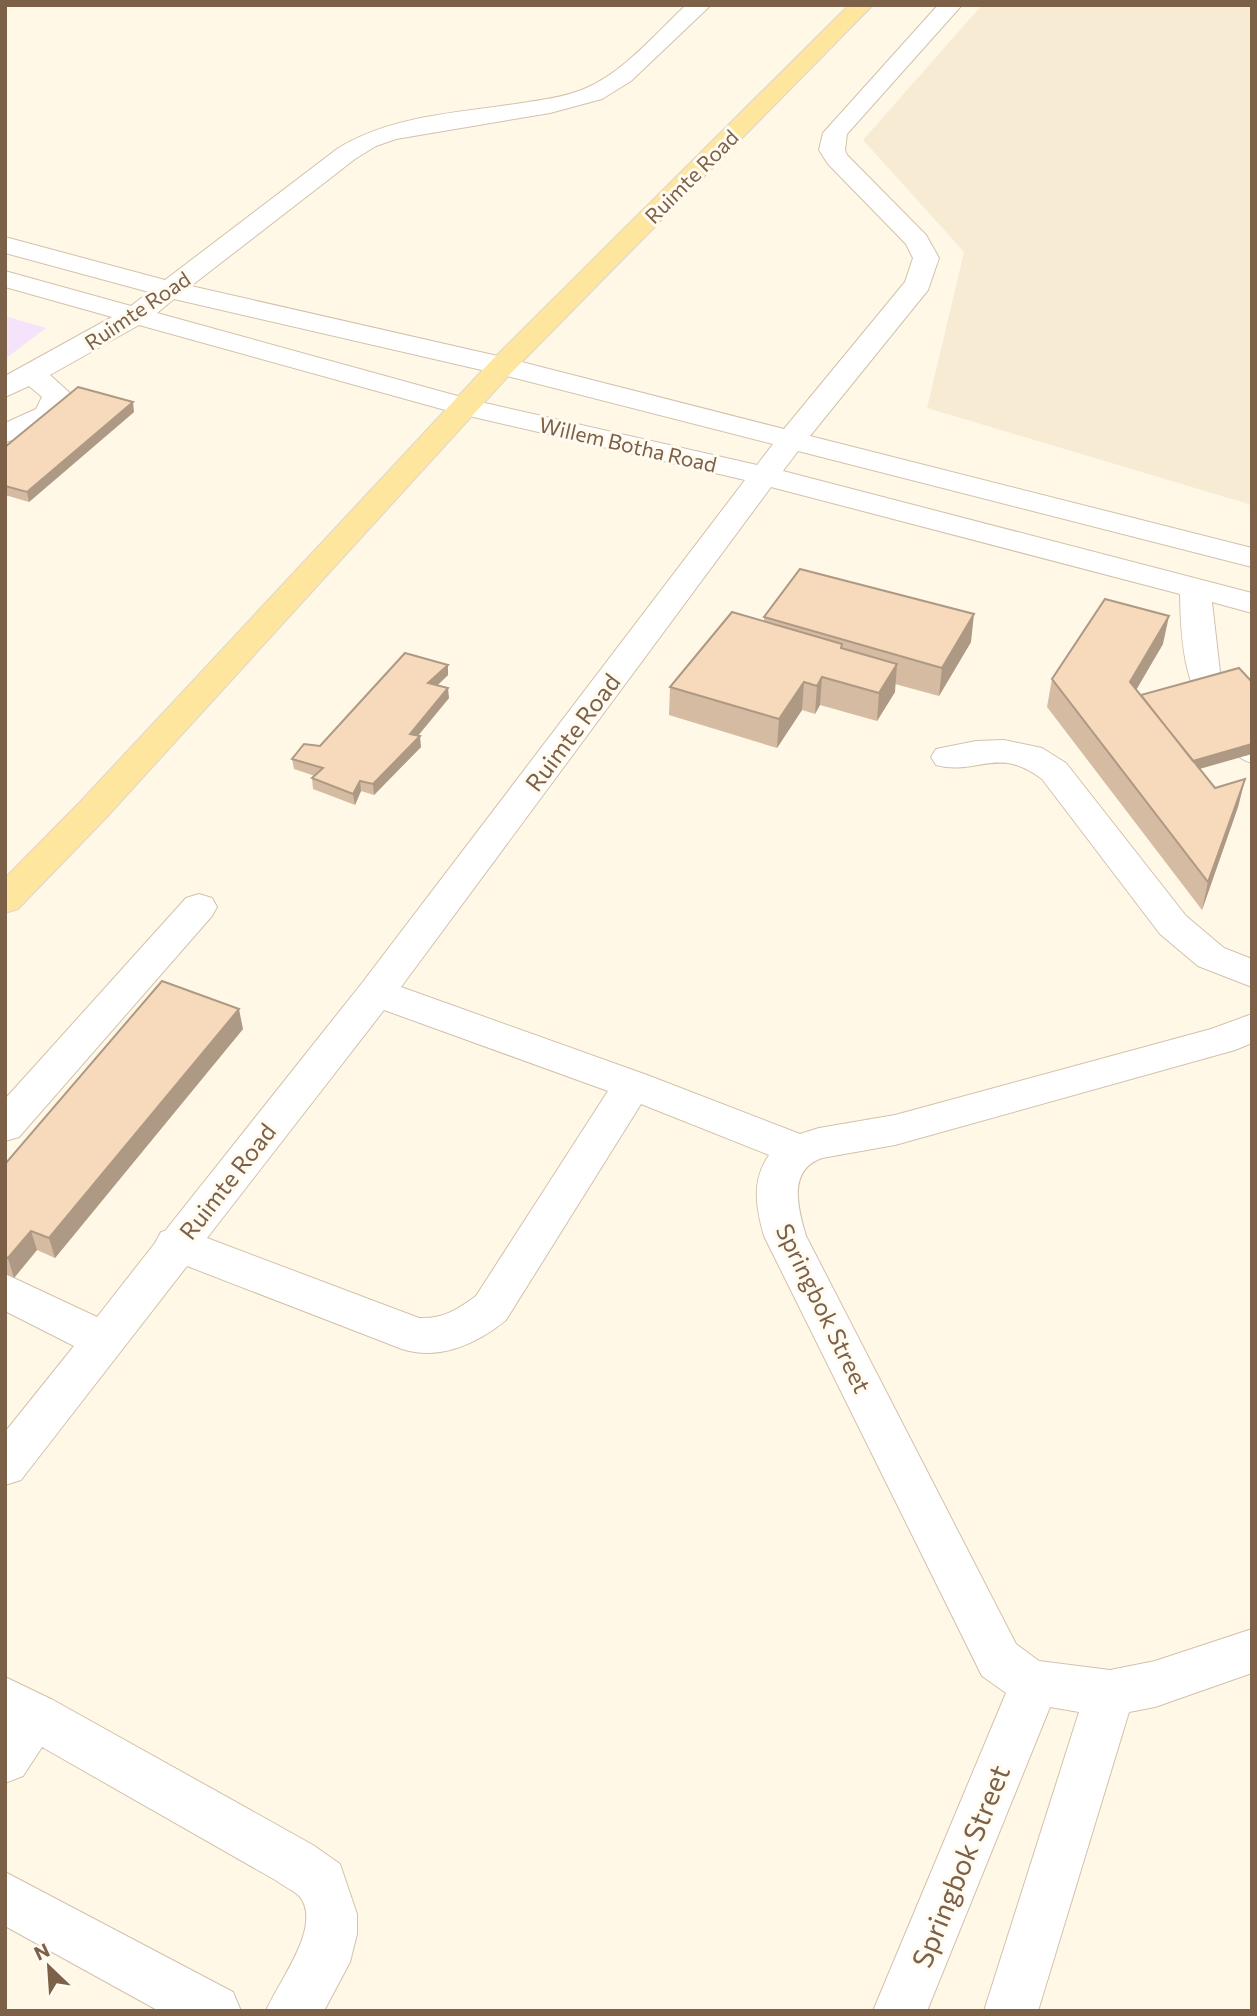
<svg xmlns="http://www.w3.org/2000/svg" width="1257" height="2016" font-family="Commissioner,sans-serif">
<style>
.residential{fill:#f7ebd4}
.education{fill:#f5e3fb}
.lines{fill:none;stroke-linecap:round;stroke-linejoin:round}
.minor-casing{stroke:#d3c1ab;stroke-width:2}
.major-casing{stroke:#ddd6cf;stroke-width:2}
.minor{fill:#fff;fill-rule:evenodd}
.major{fill:#ffe69e;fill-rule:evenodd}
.wall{fill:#d4bba2}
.shaded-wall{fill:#ad9984}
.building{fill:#f7dabc;stroke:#ad9984;stroke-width:2}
.labels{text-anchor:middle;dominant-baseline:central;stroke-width:6;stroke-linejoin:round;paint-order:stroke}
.far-street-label{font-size:21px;fill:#7c6048;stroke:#fffbf0}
.street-label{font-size:24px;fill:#7c6048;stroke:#fffbf0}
.near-street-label{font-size:28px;fill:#7c6048;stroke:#fffbf0}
</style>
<rect width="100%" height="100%" fill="#fff8e7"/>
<path class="residential" d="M982,5H1252V505L927,408L964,252L863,140Z"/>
<path class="education" d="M5,316L46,328L5,359Z"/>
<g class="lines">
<g class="minor-casing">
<path id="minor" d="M686,5H711L631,81L602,99L550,113L396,139L376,146L355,159L191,286L502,357L784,429L905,282L913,258L906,244L828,164L819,150L823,133L938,5H962L847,134L845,150L847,155L926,235L939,258L928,290L810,436L1252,548V567L798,451L783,471L1252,593V613L1212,602L1220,672L1234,705L1252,729V763C1237,759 1230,748 1221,736C1185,690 1181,650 1180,594L771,487L401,987L647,1075L800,1134L819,1128L895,1115L1211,1029L1252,1014V1043L1235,1050L895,1145L822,1158C787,1170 798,1209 806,1236L1016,1644L1039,1661L1110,1670L1155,1661L1252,1629V1673L1155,1707L1129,1712L1038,2011H984L1079,1712L1050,1707L927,2011H873L1006,1693L982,1676L764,1236C756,1207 751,1181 769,1155L641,1104L506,1320C477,1344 439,1361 402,1349L187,1266L21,1480L5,1485V1432L74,1346L5,1311V1274L97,1317L155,1243L161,1232L165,1231L362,983L745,480L456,413L139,325L50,375L71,394C70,425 30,436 5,442V423L36,409L42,397L29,386L5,397V376L112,317L5,287V271L131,306L149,292L5,253V237L165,280L337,149C391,115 460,113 522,103C542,100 564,97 584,89C623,73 655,34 686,5ZM174,299L499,374L773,444L757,465L472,400L157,313ZM384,1010L608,1091L476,1296C457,1310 443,1319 419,1318L207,1238Z
M1004,740L1042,748L1066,763L1186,916L1224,948L1252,959V987L1198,966L1160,934L1042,779C998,745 977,776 936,765L931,757L936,749L976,741Z
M199,894L212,898L217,907L212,916L19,1137L5,1141V1099L186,898Z
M5,1677L53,1700L313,1845L340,1864L357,1914V1934L350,1962L324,2011H266C277,1983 323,1927 300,1897C295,1891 283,1886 277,1881L42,1747L23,1776L5,1783Z
M5,1872L233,1992L241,2011H159L5,1926Z"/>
</g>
<g class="major-casing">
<path id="major" d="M849,5H873L512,372L105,819L18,909L5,913V878L79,803L492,360Z"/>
</g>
<use href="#minor" class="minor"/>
<use href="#major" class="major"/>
</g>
<path class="wall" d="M134,412L29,502L5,495V447Z
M764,617L971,642L939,696L895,684V692L877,721L820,705L815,714L802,710L777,748L669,715L670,687L764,622Z
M1163,644L1136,690L1215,788L1245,779L1238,807L1202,910L1047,707L1052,679Z
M448,665V675L438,685L449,698L418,736L421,747L374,795L361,791L355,805L313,789L312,778L315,776L294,769L292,759L320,746Z
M243,1029L55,1258L37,1250L14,1278L5,1274V1164Z"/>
<path class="shaded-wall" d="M133,402L134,412L29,502L27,492Z
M974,614L971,642L939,696L942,668Z
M1169,616L1163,644L1129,702L1130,682Z
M897,664L895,692L877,721L879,693Z
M448,665V675L429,693L428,683Z
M822,677L820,705L815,714L817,686Z
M804,682L802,710L777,748L779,719Z
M448,688L449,698L411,744L410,734Z
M420,736L421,747L374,795L373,784Z
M1252,744V754L1175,776L1178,765Z
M1245,779L1238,807L1202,910L1208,882Z
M360,781L361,791L355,805L353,794Z
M239,1009L243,1029L55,1258L49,1238Z
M31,1231L37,1250L14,1278L8,1258Z"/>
<path class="building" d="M78,387L133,402L27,492L5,486V447Z
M800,569L974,614L942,668L764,617Z
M1105,599L1169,616L1130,682L1215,788L1245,779L1208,882L1052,679Z
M732,612L842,644L841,648L897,664L879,693L822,677L817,686L804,682L779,719L670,687Z
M405,653L448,665L428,683L448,688L410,734L420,736L373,784L360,781L353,794L312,778L323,768L292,759L304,744L320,746Z
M1239,668L1252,682V744L1193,761L1141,695Z
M162,981L239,1009L49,1238L31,1231L8,1258L5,1257V1164Z"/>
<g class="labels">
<g class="far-street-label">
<text transform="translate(691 176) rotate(-45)">Ruimte Road</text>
<text transform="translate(137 310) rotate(-34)">Ruimte Road</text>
<text transform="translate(628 444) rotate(13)">Willem Botha Road</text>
</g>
<g class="street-label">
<text transform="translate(572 732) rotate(-53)">Ruimte Road</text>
<text transform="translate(227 1181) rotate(-52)">Ruimte Road</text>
<text transform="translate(824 1308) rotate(64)">Springbok Street</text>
</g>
<g class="near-street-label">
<text transform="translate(960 1866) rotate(-68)">Springbok Street</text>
</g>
</g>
<rect width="1257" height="2016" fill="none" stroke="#7c6048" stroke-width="14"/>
<g transform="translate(49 1967) rotate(335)" stroke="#fffbf0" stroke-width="5" paint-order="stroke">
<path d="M0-5L12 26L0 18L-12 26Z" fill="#7c6048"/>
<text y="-10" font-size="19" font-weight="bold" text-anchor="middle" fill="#7c6048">N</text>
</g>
</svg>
